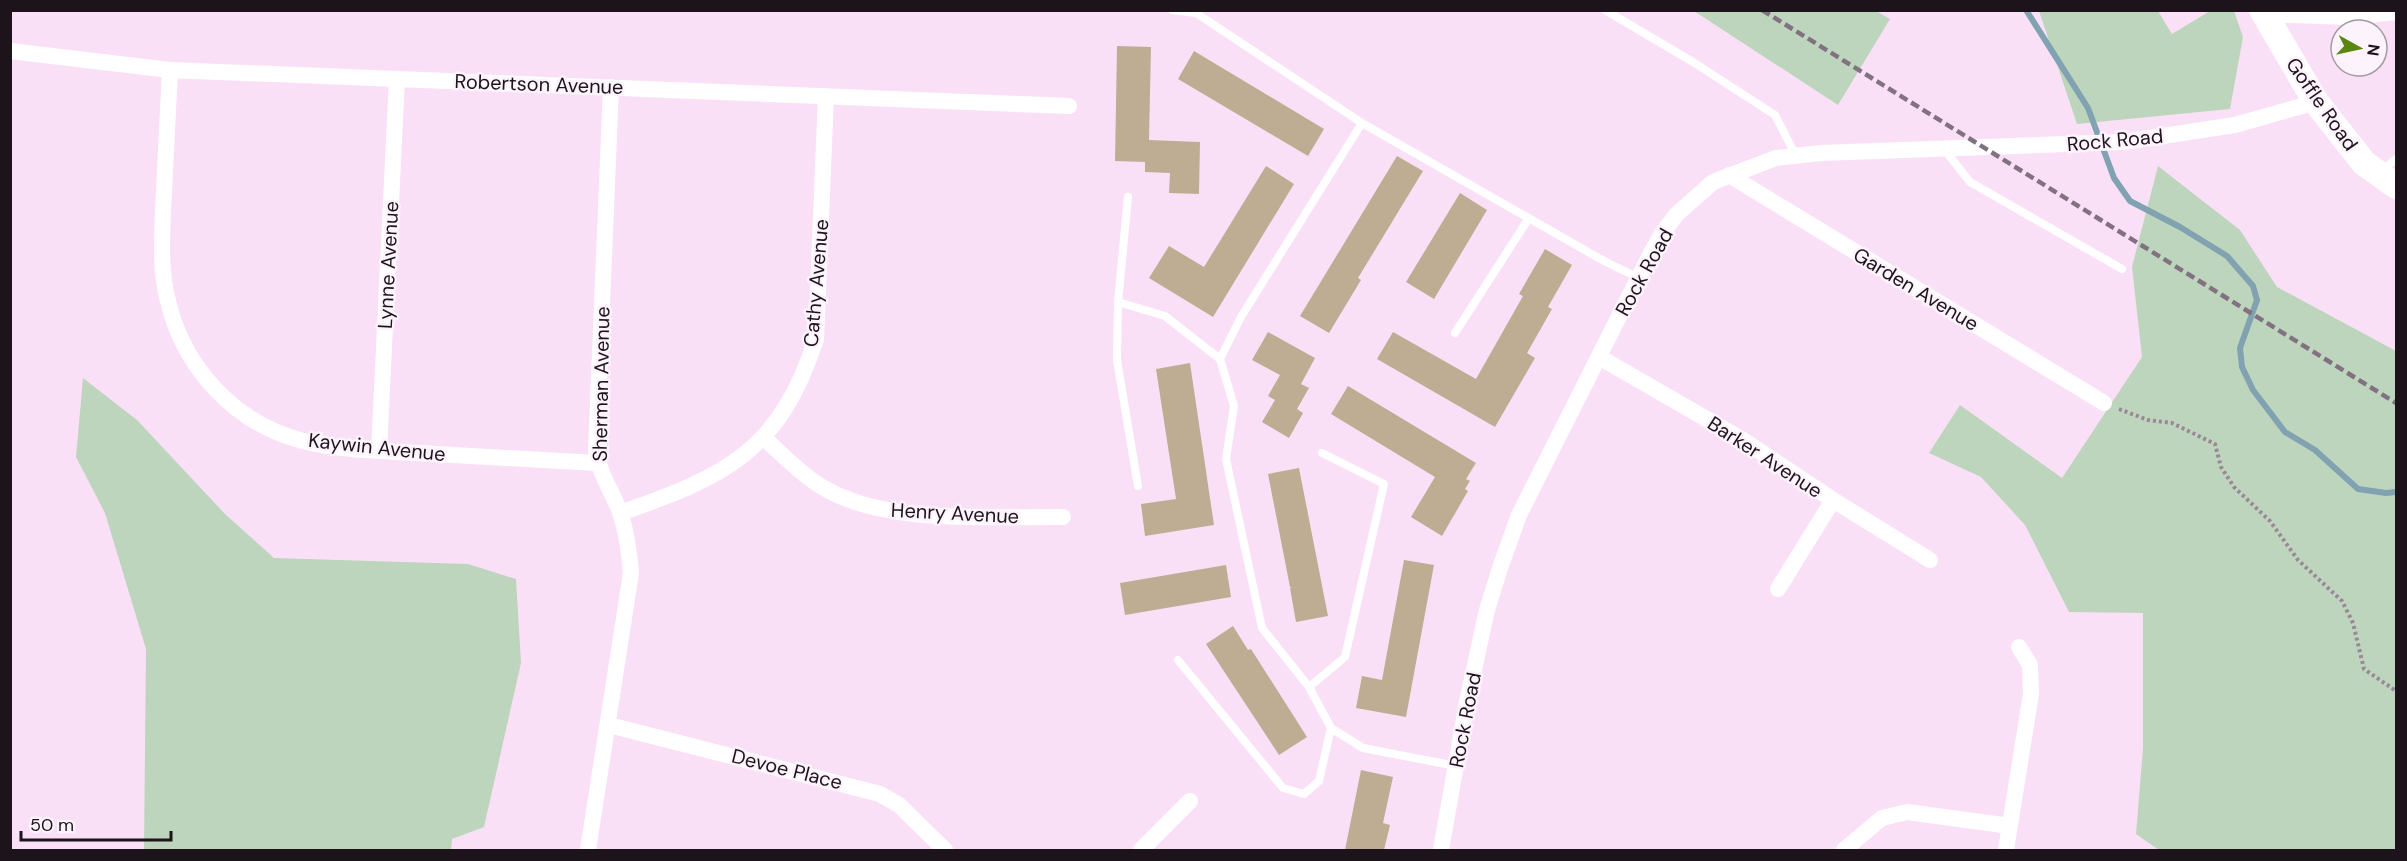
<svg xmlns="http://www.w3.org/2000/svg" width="2407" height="861" font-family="'DM Sans',sans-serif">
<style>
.green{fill:#bdd5bc}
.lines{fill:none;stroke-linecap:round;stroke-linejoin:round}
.stream{stroke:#80a2b1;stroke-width:6}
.building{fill:#bfad93}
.path{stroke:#9a8797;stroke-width:4;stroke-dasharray:3 3;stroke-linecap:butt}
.service{stroke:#fff;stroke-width:8}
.minor{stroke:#fff;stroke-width:16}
.primary{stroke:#fff;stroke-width:26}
.rail{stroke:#827180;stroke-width:4.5;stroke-dasharray:9 4.5;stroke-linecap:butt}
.labels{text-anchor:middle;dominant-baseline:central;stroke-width:5;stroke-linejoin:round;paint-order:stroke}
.street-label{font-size:20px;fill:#1c131b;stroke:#fdf3fc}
</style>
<rect width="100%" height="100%" fill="#fae0f7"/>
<path class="green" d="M1876,11L1890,19L1838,105L1694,11Z
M2039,11H2158L2172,34L2210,11H2234L2243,37L2230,109L2077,124Z
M2158,166L2240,230L2277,287L2396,351V850H2159L2136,834L2143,748V613L2069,612L2025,525L1981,477L1929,453L1960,405L2062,478L2142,357L2132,267Z
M83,378L137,420L225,514L274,558L468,564L516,579L521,663L484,827L452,839L451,850H144L146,649L105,513L76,457Z"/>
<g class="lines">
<path class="stream" d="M2026,10L2088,108L2114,178L2130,201L2180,227L2227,256L2253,286L2257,300L2240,348L2242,367L2253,390L2285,432L2315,450L2358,489L2386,493L2396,492"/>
</g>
<path class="building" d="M1117,46L1151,47L1149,140L1200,142L1199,194L1169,193L1170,173L1145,172V162L1115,161Z
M1194,51L1324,129L1308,156L1178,79Z
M1397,156L1423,171L1358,278L1361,280L1329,333L1300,316Z
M1266,166L1294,184L1213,317L1149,278L1169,246L1204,267Z
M1460,193L1487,210L1434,299L1406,282Z
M1545,249L1572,265L1548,307L1552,309L1527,353L1535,358L1495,427L1377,359L1393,332L1476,379L1523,296L1519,294Z
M1268,332L1315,358L1301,384L1309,388L1297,409L1303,413L1289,438L1262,422L1275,400L1268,396L1280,375L1252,360Z
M1190,363L1214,525L1145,536L1141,504L1176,499L1156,369Z
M1348,386L1476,463L1466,479L1470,481L1465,489L1468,491L1442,536L1411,517L1435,477L1331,414Z
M1299,468L1328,616L1296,622L1290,588L1292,587H1290L1268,474Z
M1404,560L1434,565L1406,717L1356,708L1362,676L1382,680Z
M1226,565L1231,597L1125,615L1120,583Z
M1233,626L1248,650L1251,649L1307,737L1279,755L1206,644Z
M1361,770L1393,777L1383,823L1390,825L1384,850H1345Z"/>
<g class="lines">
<path class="path" d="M2119,409L2148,420L2172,423L2215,444L2221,467L2234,487L2270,521L2298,560L2342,601L2353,623L2364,669L2396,691"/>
<path class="service" d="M1172,10L1196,13L1362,123
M1605,10L1693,62L1775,115L1795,154
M1944,149L1970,182L2122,269
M2380,172L2396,159
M1128,197L1118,302L1165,316L1220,359
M1118,302L1117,360L1138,486
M1455,333L1529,218
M1178,660L1283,788L1304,794L1319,781L1331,728
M1309,687L1345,657L1384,484L1322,453
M1456,766L1363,748L1331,728L1309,687L1262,628L1226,459L1234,406L1220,359L1241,317L1362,123L1604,261L1639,278"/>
<path class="minor" d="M2263,14L2348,17L2396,12
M10,51L170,70L1069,106
M170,70C168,117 165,164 163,211C162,241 160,271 168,301C184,369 236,424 303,441C346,452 391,451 435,454C489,457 544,460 598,463
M1729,175L2104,403
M1599,357L1743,440L1833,500L1930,560
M763,437C781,453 798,472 819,485C882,526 990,516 1063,517
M379,451L397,79
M620,513C725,477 780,451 816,339L826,96
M1778,589L1833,500
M609,725L880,794L899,805L945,850
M588,850L631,573C629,552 627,533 620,512C610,487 601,478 596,450L611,87
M1141,850L1190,801
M1441,850L1467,702L1487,610L1500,568L1519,515L1651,253L1663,232L1677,214L1713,182L1776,158L1821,153L2123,142L2235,125L2316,102
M1844,850L1882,818L1907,812L2010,826
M2006,850L2031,694L2030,665L2019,647"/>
<path class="primary" d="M2262,10L2316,102L2364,163L2396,186"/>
<path class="rail" d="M1762,10L2396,403"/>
</g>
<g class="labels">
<g class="street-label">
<text transform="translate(539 84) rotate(2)">Robertson Avenue</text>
<text transform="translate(2322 104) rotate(55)">Goffle Road</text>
<text transform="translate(2115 140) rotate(-5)">Rock Road</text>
<text transform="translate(388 265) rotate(-87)">Lynne Avenue</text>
<text transform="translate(1644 272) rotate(-61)">Rock Road</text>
<text transform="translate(816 283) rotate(-85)">Cathy Avenue</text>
<text transform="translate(1916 289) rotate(31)">Garden Avenue</text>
<text transform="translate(601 384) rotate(-89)">Sherman Avenue</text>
<text transform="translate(377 447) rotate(6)">Kaywin Avenue</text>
<text transform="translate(1765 457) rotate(33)">Barker Avenue</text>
<text transform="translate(955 513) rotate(3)">Henry Avenue</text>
<text transform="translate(1465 720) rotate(-79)">Rock Road</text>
<text transform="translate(787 769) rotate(14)">Devoe Place</text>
</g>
</g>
<rect width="2407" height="861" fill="none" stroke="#1c131b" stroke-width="24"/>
<g transform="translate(2359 48) rotate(98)"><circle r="28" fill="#fdf3fc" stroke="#a399a2" stroke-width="1.5"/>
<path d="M0-4.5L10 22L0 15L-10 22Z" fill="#5c8612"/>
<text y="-9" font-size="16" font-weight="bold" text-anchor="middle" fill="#1c131b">N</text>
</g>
<path d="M21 831v9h150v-9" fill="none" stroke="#1c131b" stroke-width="3"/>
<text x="30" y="831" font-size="18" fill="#1c131b" stroke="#fdf3fc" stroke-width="4.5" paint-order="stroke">50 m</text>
</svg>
